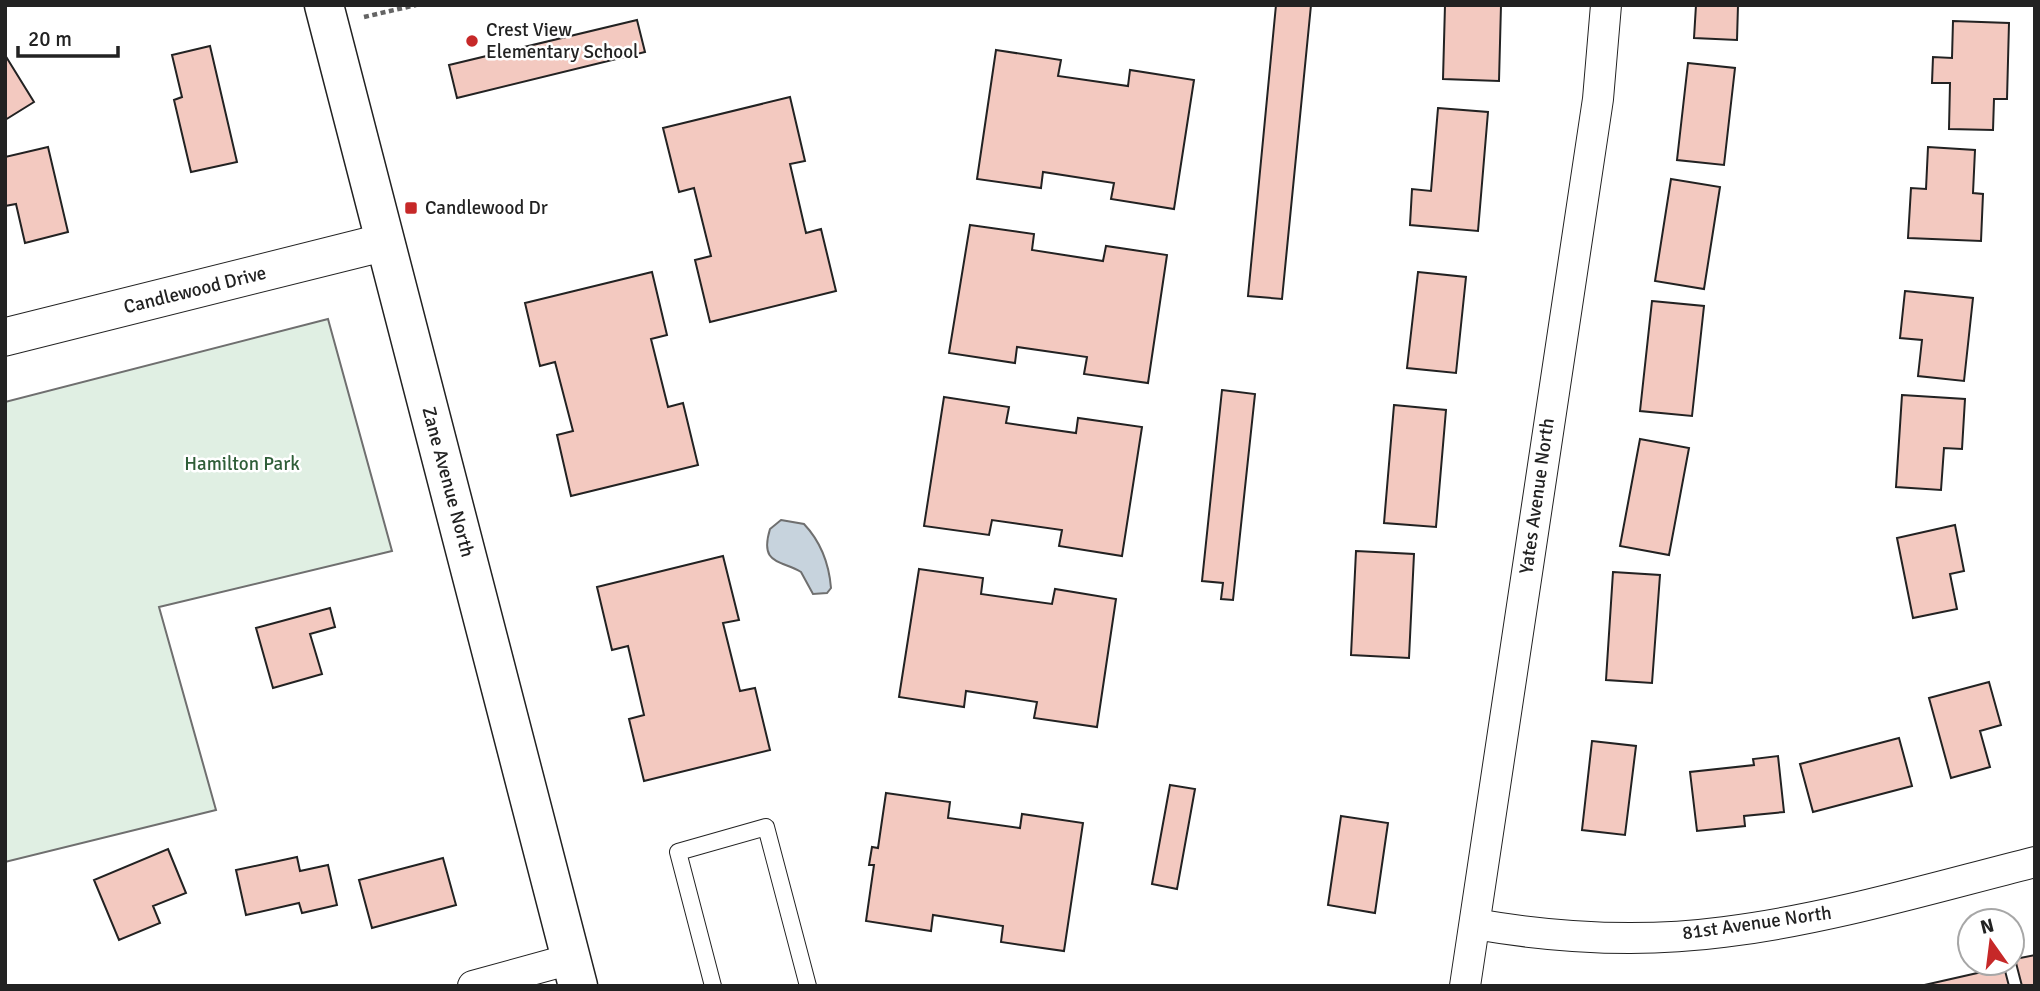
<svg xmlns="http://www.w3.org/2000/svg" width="2040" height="991" font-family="Signika,sans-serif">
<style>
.green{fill:#e0efe3;stroke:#6f6f6f;stroke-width:2}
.water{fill:#c7d3dd;stroke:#6f6f6f;stroke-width:2}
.building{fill:#f3c9c0;stroke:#222;stroke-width:2}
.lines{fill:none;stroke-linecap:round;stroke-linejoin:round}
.service-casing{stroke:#222;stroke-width:18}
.minor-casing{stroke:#222;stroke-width:32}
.tertiary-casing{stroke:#222;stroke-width:39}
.secondary-casing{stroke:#222;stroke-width:41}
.path{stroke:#646464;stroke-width:4.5;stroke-dasharray:5 3.5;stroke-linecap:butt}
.service{stroke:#fff;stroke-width:16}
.minor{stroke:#fff;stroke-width:30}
.tertiary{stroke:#fff;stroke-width:37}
.secondary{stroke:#fff;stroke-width:38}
.poi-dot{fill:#c62828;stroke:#fff;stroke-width:2.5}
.labels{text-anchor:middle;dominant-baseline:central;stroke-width:5;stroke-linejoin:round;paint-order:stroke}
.poi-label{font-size:19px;fill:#222;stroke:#fff;text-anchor:start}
.street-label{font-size:19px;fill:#222;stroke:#fff}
.park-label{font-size:19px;fill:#2f5e38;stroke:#fff}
</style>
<rect width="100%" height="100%" fill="#fff"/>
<path class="green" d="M328,319L392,551L159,607L216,810L5,862V402Z"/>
<path class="water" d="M781,520L804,524C821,542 829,563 831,588L827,593L813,594L801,572C781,560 759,565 770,529Z"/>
<path class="building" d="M1276,5H1311L1282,299L1248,296Z
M1445,5H1501L1499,81L1443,79Z
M1696,5H1738L1737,40L1694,38Z
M637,20L645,52L457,98L449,65Z
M1953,21L2009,23L2007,99H1994L1993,130L1949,129L1950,83H1932L1933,57L1952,58Z
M210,46L237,162L191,172L174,100L182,97L172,55Z
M996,50L1061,60L1058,76L1128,86L1130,70L1194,80L1174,209L1111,199L1114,183L1043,172L1041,188L977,179Z
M5,55L34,102L5,120Z
M1688,63L1735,68L1724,165L1677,160Z
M790,97L805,161L790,164L806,233L821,229L836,291L710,322L695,260L711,256L694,188L679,192L663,128Z
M1438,108L1488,112L1478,231L1410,225L1412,189L1431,191Z
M48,147L68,232L25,243L16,204L5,206V157Z
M1928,147L1975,150L1973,193L1983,194L1981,241L1908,238L1911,188L1926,189Z
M1671,179L1720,187L1704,289L1655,281Z
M970,225L1034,234L1032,250L1103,261L1106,246L1167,255L1148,383L1084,374L1087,357L1017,347L1015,363L949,353Z
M652,272L667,335L651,339L668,407L683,403L698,465L571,496L557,435L573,431L555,362L540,366L525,303Z
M1418,272L1466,277L1456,373L1407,368Z
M1905,291L1973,298L1964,381L1918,376L1922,340L1900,338Z
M1652,301L1704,306L1692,416L1640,411Z
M1222,390L1255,394L1233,600L1221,599L1223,583L1202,581Z
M1902,395L1965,399L1962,449L1944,448L1941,490L1896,487Z
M944,397L1009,407L1006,423L1076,433L1078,418L1142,427L1122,556L1059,546L1062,530L992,520L989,535L924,526Z
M1394,405L1446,410L1436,527L1384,523Z
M1640,439L1689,448L1669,555L1620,546Z
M1955,525L1964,571L1950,574L1957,609L1913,618L1897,538Z
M1356,551L1414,554L1409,658L1351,655Z
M723,556L739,620L723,623L740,691L755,688L770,750L644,781L629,719L644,715L628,646L612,650L597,587Z
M919,569L983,578L981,594L1052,604L1055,589L1116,599L1097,727L1034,718L1037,702L966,691L964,707L899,697Z
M1613,572L1660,575L1652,683L1606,680Z
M330,608L335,627L310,634L322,674L273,688L256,628Z
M1989,682L2001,725L1980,731L1990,767L1951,778L1929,698Z
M1899,738L1912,786L1813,812L1800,764Z
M1592,741L1636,746L1625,835L1582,830Z
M1778,756L1784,812L1744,816L1745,826L1697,831L1690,772L1754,765L1753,759Z
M1170,785L1195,789L1177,889L1152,884Z
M886,793L950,802L948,818L1020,828L1022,814L1083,823L1064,951L1001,942L1003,926L933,915L931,931L866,921L874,865H869L872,847L878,848Z
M1341,816L1388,823L1375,913L1328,905Z
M168,849L186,893L153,906L160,923L119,940L94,880Z
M297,857L300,871L328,865L337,905L302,913L299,903L246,915L236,870Z
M443,858L456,905L372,928L359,880Z
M2035,955V986H2022L2015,959Z
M2004,967L2009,986H1920Z"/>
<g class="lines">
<g class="service-casing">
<path id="service" d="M713,986L678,852L766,827L808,986"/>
</g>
<g class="minor-casing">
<path id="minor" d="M1475,924C1556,938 1641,943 1724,932C1829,919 1932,888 2035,862
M473,986L571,959
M1465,986L1598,99L1606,5"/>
</g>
<g class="tertiary-casing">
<path id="tertiary" d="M5,337L385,242"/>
</g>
<g class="secondary-casing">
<path id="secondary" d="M324,5L578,986"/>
</g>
<path class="path" d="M364,17L416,5"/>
<use href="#service" class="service"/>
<use href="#minor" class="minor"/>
<use href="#tertiary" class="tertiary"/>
<use href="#secondary" class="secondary"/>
</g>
<g class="poi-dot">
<circle cx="472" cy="41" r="7"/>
<rect x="404" y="201" width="14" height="14" rx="3.5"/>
</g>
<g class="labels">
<g class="poi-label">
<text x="486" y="30">Crest View<tspan x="486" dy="22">Elementary School</tspan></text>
<text x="425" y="208">Candlewood Dr</text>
</g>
<g class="street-label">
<text transform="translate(195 290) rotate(-14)">Candlewood Drive</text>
<text transform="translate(448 482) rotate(75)">Zane Avenue North</text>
<text transform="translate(1537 496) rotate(-82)">Yates Avenue North</text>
<text transform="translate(1757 923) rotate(-8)">81st Avenue North</text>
</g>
<g class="park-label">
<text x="242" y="464">Hamilton Park</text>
</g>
</g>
<rect width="2040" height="991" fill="none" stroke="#222222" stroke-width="14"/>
<g transform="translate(1991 942) rotate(346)"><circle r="33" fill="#ffffff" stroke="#a7a7a7" stroke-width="2"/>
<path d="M0-5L12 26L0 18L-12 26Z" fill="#c62828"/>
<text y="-10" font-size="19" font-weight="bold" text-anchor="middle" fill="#222222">N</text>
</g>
<path d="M18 46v10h100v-10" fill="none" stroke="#222222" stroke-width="3.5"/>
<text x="28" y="46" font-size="21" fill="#222222" stroke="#ffffff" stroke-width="5" paint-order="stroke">20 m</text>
</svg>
